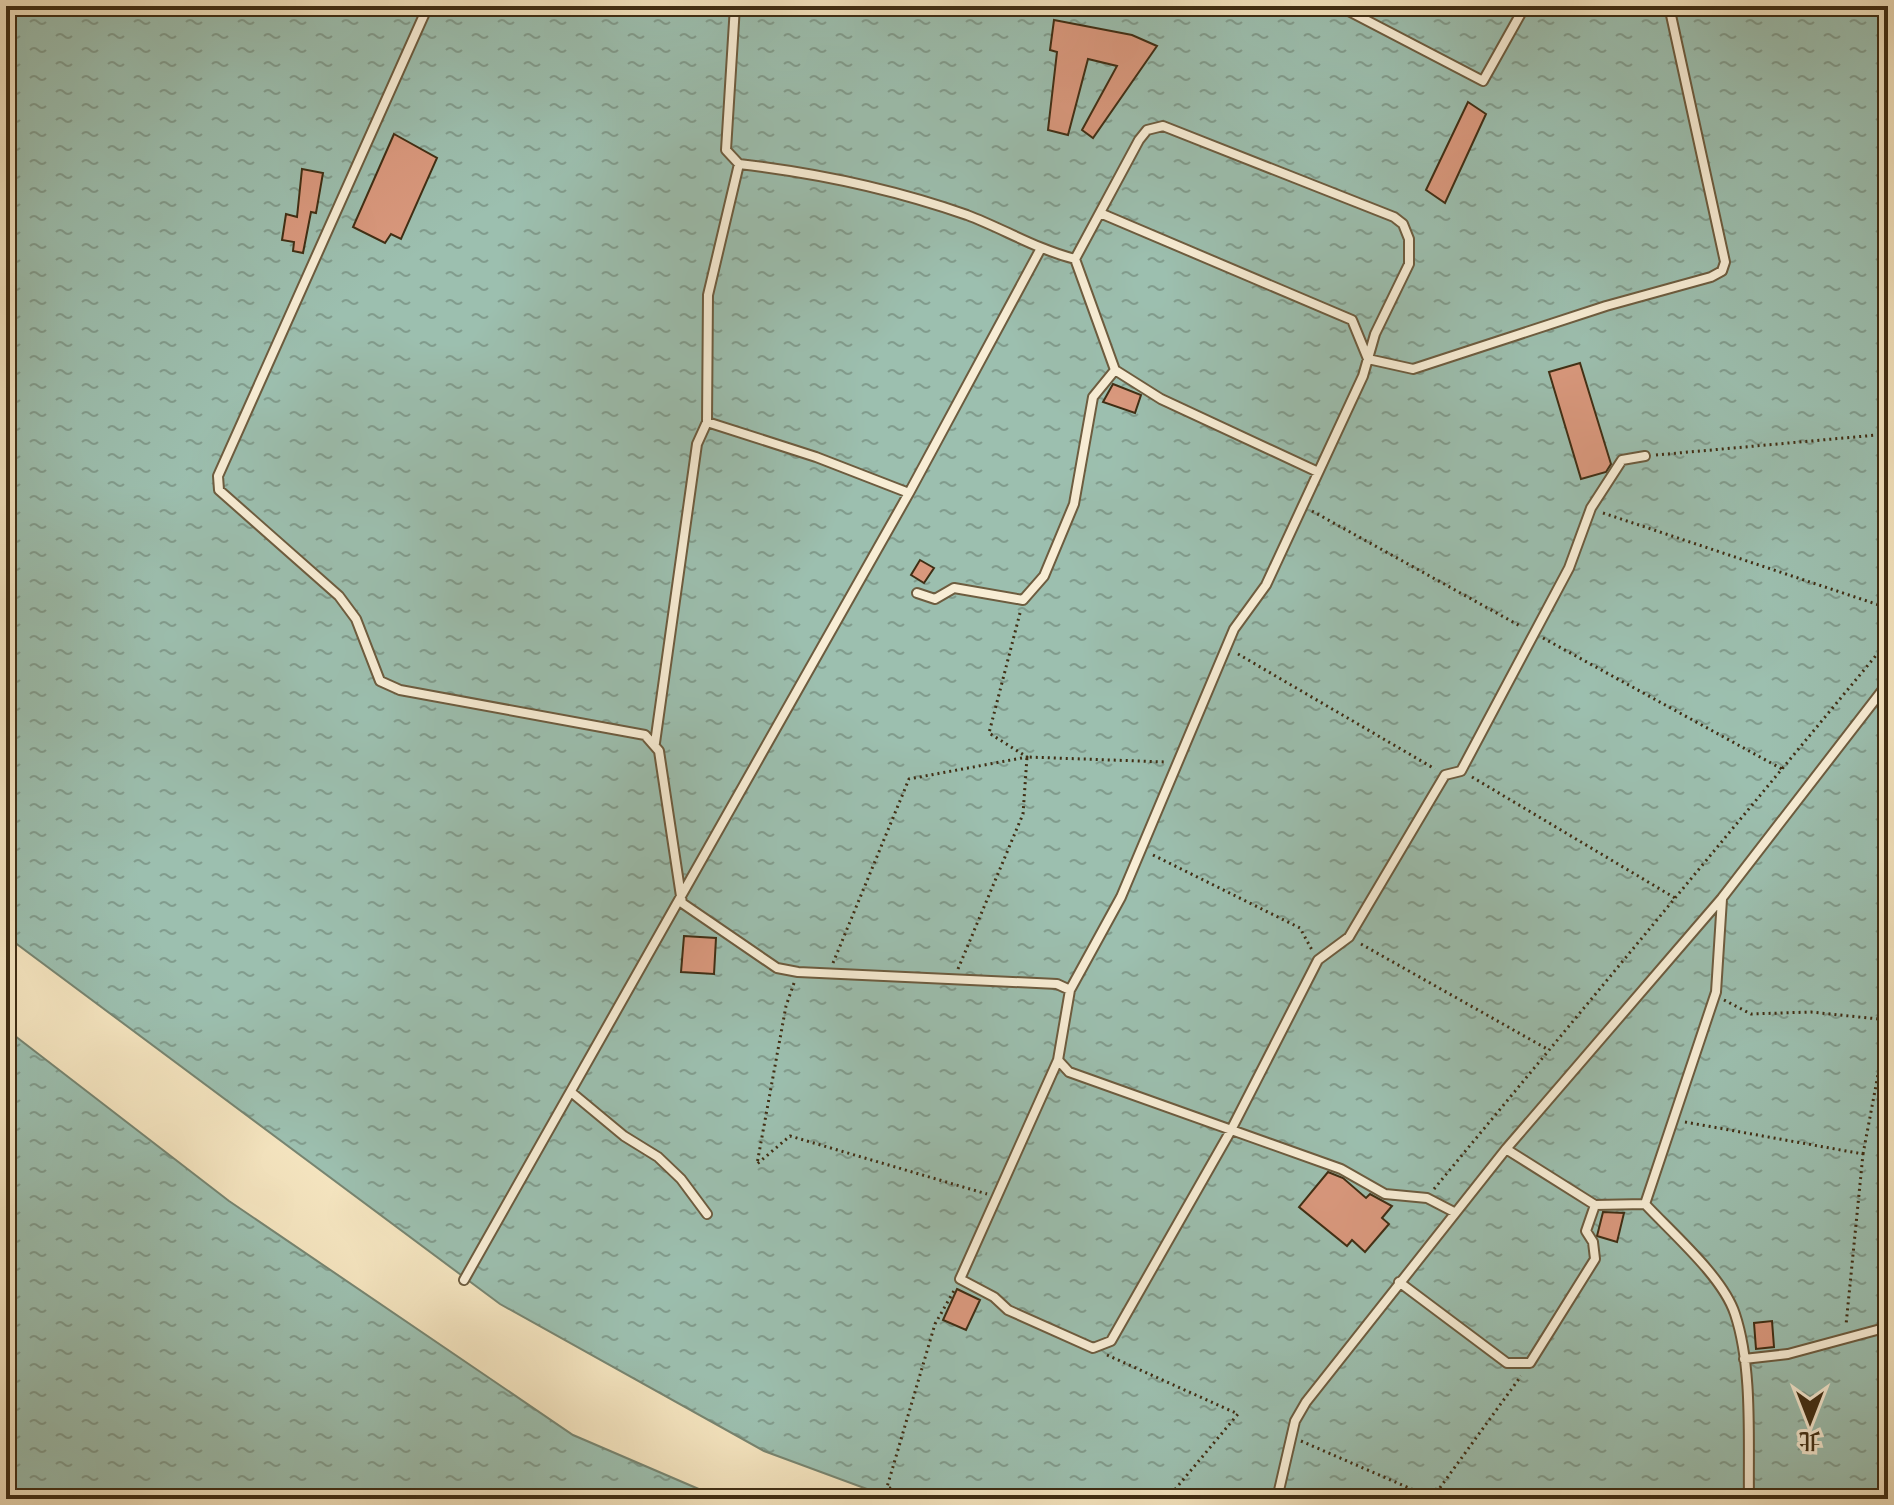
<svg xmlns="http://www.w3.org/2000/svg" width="1894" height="1505" font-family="'IM FELL Double Pica','Noto Serif TC',serif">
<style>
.water{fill:url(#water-ripples);stroke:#778571;stroke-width:2}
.building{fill:#d9987d;stroke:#402e14;stroke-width:2}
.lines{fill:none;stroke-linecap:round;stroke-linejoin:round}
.lane-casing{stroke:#6d5c3f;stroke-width:12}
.path{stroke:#402e14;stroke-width:3;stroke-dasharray:2 4;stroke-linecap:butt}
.lane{stroke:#f8edd5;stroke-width:8}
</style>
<defs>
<pattern id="water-ripples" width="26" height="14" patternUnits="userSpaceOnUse" patternTransform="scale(2)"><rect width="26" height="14" fill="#9cbfaf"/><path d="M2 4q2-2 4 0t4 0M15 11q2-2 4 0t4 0" fill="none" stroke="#819c8d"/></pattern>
</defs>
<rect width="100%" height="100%" fill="#f4e4bf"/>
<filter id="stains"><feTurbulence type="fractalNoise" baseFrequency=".0025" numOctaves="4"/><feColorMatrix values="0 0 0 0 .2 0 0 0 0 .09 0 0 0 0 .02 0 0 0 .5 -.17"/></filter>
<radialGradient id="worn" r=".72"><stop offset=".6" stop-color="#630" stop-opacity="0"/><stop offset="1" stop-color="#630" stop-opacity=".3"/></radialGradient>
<path class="water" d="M6,6H1888V1499H894L764,1451L500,1304L6,936Z
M6,1029L229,1201L573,1435L722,1499H6Z"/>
<path class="building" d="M1054,20L1132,35L1157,46L1093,138L1082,130L1117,66L1088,59L1068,135L1048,130L1057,52L1050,50Z
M1468,102L1486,114L1445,203L1426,190Z
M394,134L437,158L401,239L391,234L385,243L353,227Z
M302,169L323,173L316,213L311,212L303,253L293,251L294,242L282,240L286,214L297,217Z
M1580,363L1611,464L1606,472L1581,479L1549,372Z
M1113,384L1141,395L1135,413L1103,402Z
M920,560L934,568L924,583L911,575Z
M684,936L716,938L714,974L681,972Z
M1328,1172L1343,1178L1366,1198L1370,1194L1392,1206L1382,1218L1389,1224L1365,1252L1352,1240L1347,1246L1299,1207Z
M1603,1212L1624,1213L1617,1242L1597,1236Z
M957,1289L980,1300L966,1330L943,1320Z
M1772,1321L1774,1347L1756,1349L1754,1323Z"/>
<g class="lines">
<g class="lane-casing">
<path id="lane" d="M428,6L218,476L219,490L339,596L356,619L380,681L400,690L645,735L659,751L682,903L777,968L798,972L1057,984L1070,990L1058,1060L1069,1072L1341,1169L1385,1194L1427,1198L1454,1212
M735,6L726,150L739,164C817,173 893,189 967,215C1004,229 1036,249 1075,259L1139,140L1147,130L1163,126L1394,217L1403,224L1409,239V264L1375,334L1363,376L1266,585L1234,629L1121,897L1070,990
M1339,6L1483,81L1525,6
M1544,6L1550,10L1572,6
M1100,213L1352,320L1368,359L1413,369L1606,306L1711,277L1722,271L1725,262L1669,6
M1075,259L1115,370L1161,399L1318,472
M707,422L708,295L739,164
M909,493L1040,250
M917,593L935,599L954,588L1023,600L1044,576L1074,504L1093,397L1115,370
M1722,899L1716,992L1645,1204C1672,1233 1723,1277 1735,1314C1753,1368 1748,1442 1749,1499
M1058,1060L960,1279L994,1297L1008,1310L1093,1348L1111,1341L1230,1132L1318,960L1349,937L1445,775L1461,771L1569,568L1591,508L1622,460L1645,456
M571,1092L624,1136L658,1157L681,1179L707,1214
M1595,1205L1645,1204
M464,1280L909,493L816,457L707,422L697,444L655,743
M1399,1282L1507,1363H1530L1595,1259L1593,1242L1586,1231L1595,1205L1506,1149
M1744,1359L1788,1354L1888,1327
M1277,1499L1295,1421L1306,1402L1506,1149L1722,898L1888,683"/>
</g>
<path class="path" d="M1656,455L1888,434
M1312,511L1522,627
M1603,513L1888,608
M1543,638L1782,769
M1238,654L1435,769
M1472,777L1675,898
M1153,855L1300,928L1312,950
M1361,944L1549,1050
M833,963L909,779L1027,757L989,733L1020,613
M958,969L1023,814L1027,757L1166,762
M794,983L786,1006L757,1164L790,1136L987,1194
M1724,1000L1751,1014L1811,1012L1888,1020
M1685,1122L1863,1154L1846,1325
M1863,1154L1888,1022
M1434,1189L1888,641
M1107,1355L1238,1414L1167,1499
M1301,1441L1416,1491L1439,1489L1521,1376
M1439,1489L1450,1499
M919,1499L887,1487L935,1324L955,1289"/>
<use href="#lane" class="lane"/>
</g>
<rect width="1894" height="1505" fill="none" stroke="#f4e4bf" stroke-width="32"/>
<rect x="8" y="8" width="1878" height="1489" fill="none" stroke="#402e14" stroke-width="4"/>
<rect x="16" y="16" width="1862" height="1473" fill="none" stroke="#402e14" stroke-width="2"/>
<g transform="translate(1810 1421) rotate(180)" stroke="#f8edd5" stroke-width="6" paint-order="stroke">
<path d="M0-6L14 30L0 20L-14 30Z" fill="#402e14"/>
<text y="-12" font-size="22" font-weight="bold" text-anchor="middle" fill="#402e14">北</text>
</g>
<rect width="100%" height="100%" filter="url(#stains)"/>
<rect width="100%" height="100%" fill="url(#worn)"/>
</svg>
